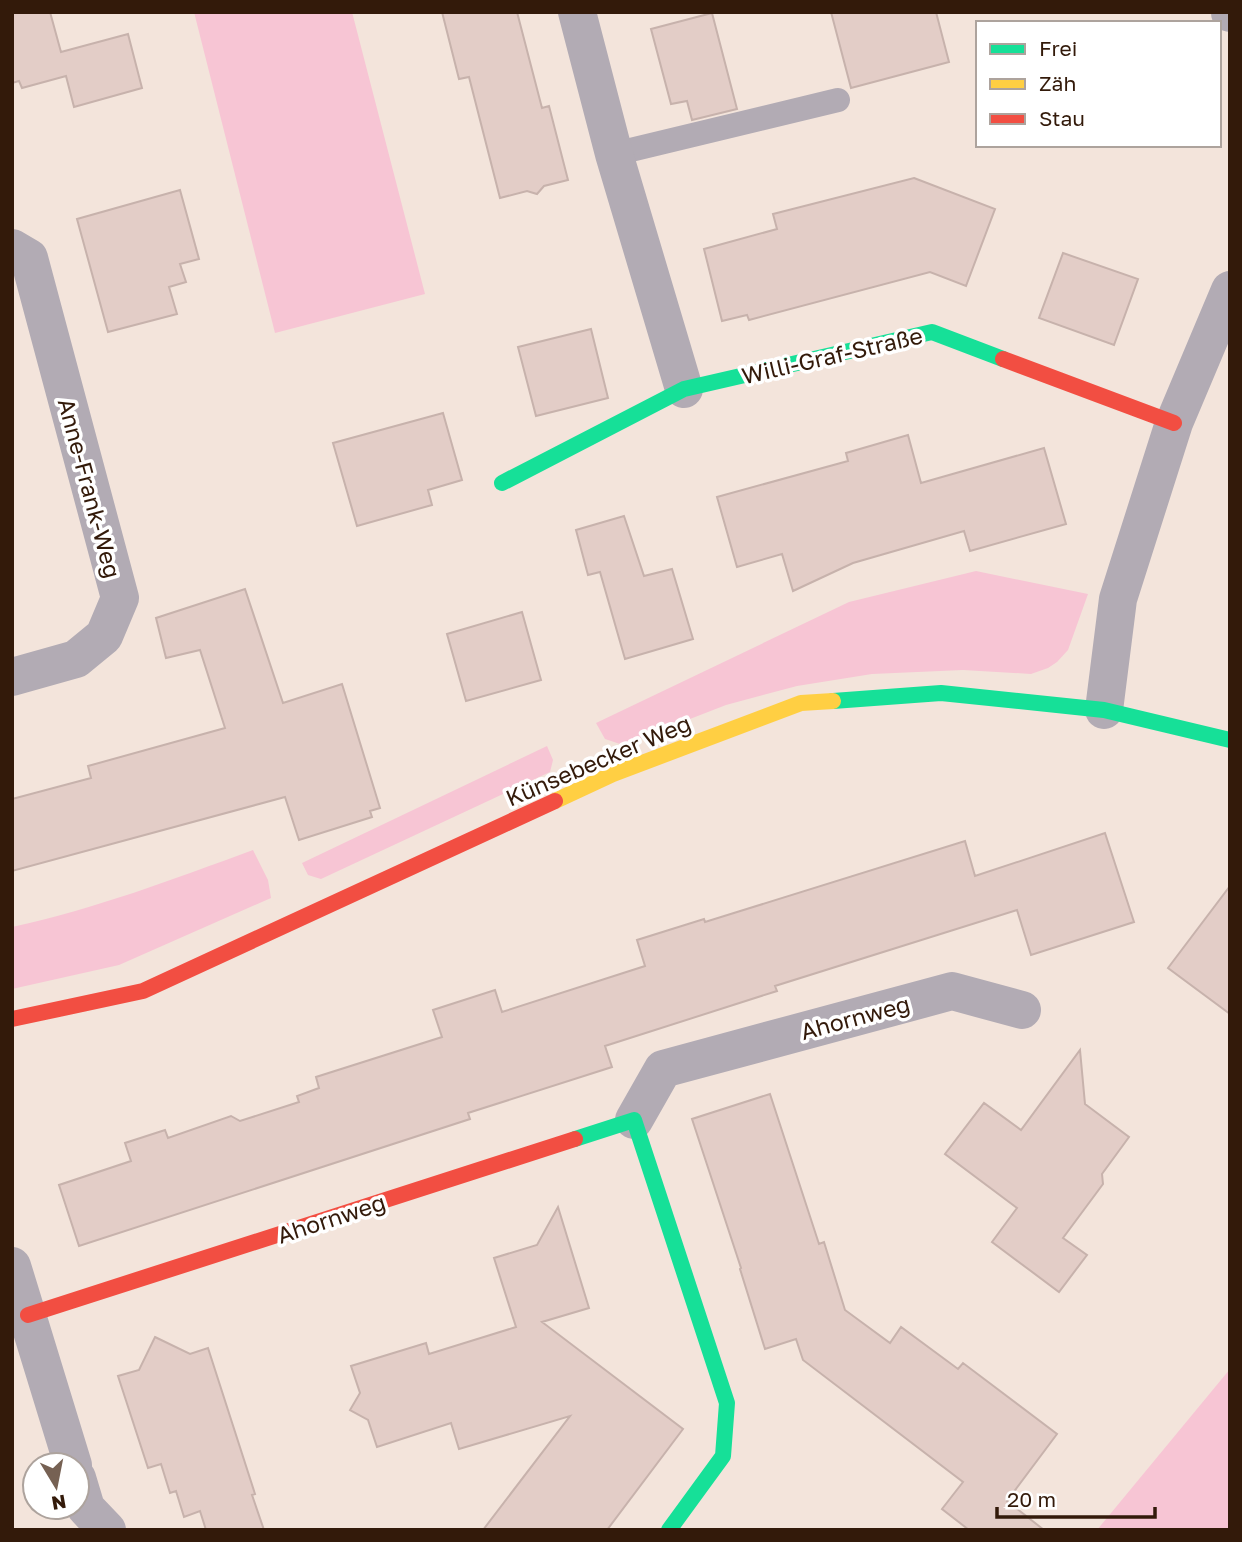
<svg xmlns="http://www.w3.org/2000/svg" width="1242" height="1542" font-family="'Golos Text',sans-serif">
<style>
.green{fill:#f7c5d4}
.building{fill:#e3cdc7;stroke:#c7b2ac;stroke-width:2}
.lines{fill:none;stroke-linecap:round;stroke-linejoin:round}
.lane{stroke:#b2abb4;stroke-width:24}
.street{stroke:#b2abb4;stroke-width:38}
.fast{stroke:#16e098;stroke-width:16}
.slow{stroke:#ffcf43;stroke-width:16}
.jam{stroke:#f24e42;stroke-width:16}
.labels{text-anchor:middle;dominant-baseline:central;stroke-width:7;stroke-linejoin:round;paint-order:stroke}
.street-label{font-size:23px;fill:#331a0a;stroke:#fff}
</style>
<rect width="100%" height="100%" fill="#f3e4db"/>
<path class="green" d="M194,12H352L425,294L275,333Z
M976,571L1088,594L1068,650L1057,662L1048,668L1031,674L963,670L872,674L797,686L726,705L623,745L605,739L596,723L849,602Z
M547,746L553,760L550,772L321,879L308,875L302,863Z
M253,850L268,880L271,898L119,965L12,989V927C95,909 174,879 253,850Z
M1230,1369V1530H1097Z"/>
<path class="building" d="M12,12H50L61,52L128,34L142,88L74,107L66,76L22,88L19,81L12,83Z
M442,12H517L542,108L549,106L568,180L544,186L537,194L527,191L500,198L469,77L459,79Z
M831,12H936L949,62L851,88Z
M712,13L737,109L692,120L687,101L671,104L651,29Z
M914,178L995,209L966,286L930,272L749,320L747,315L722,321L704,249L777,229L773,214Z
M180,190L199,259L180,264L186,282L169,287L177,314L108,332L77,219Z
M1063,253L1138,279L1114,345L1039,318Z
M591,329L608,398L536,416L518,347Z
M443,413L462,480L428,490L432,505L357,526L333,443Z
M908,435L921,483L1044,448L1066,524L970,551L964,531L853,563L793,591L782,554L737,567L717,497L848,461L846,453Z
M624,516L644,576L672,569L693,639L625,659L600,572L588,575L576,530Z
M245,589L283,703L342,684L380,808L370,811L372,817L299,840L285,797L12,871V799L91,778L88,766L225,728L200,650L166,658L156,618Z
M522,612L541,680L466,701L447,634Z
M1105,833L1134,922L1031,955L1017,910L775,986L777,991L605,1046L612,1067L468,1113L470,1119L79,1246L59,1185L131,1161L125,1143L165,1130L168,1138L231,1116L240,1121L299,1102L297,1096L319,1088L316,1077L442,1037L433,1010L495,990L502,1012L645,966L637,940L704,919L705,922L965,841L975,876Z
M1230,886V1014L1168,968Z
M1080,1050L1085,1104L1129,1137L1102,1174L1103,1184L1063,1238L1087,1255L1059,1292L992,1242L1017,1208L945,1154L984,1103L1021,1130Z
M770,1094L819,1244L824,1242L845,1310L890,1343L901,1327L958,1369L963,1363L1057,1434L1007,1501L1044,1530H969L942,1509L963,1482L803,1360L796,1339L765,1349L740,1269L741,1268L692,1119Z
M558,1207L589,1308L542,1322L683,1429L607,1530H483L570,1416L459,1449L451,1423L377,1447L368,1420L350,1410L360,1393L351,1366L426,1343L429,1354L516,1327L494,1258L537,1245Z
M155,1337L190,1354L208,1348L255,1494L252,1495L264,1530H206L200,1511L184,1517L176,1491L170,1493L161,1464L148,1468L118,1376L139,1370Z"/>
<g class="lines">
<path class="lane" d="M614,154L838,100"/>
<path class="street" d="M577,12L614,154L684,389
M1230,12V13
M12,248L29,258L120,598L104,636L76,659L12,677
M1104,710L1118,599L1174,423L1230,290
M634,1120L663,1069L952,991L1022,1010
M12,1266L73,1465
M77,1478L86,1508L107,1530"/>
<path class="fast" d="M502,483L684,389L932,332L1003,359
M833,701L941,693L1104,710L1230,740
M575,1139L634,1120L727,1403L723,1456L669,1530"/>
<path class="slow" d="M555,801L613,774L801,703L833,701"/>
<path class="jam" d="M1003,359L1174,423
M12,1019L143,991L555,801
M28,1315L575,1139"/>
</g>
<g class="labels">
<g class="street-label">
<text transform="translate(832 355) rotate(-13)">Willi-Graf-Straße</text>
<text transform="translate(90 488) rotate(75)">Anne-Frank-Weg</text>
<text transform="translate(598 760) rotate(-23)">Künsebecker Weg</text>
<text transform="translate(855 1017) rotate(-15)">Ahornweg</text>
<text transform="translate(331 1218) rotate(-18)">Ahornweg</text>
</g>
</g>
<rect width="1242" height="1542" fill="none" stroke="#331a0a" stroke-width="28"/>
<rect x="976" y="21" width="245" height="126" fill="#ffffff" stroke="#ada39d" stroke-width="2"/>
<rect x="990" y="44" width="35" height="10" fill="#16e098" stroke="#ada39d" stroke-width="2"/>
<text x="1039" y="56" font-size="21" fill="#331a0a">Frei</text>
<rect x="990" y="79" width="35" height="10" fill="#ffcf43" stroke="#ada39d" stroke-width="2"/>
<text x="1039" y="91" font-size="21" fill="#331a0a">Zäh</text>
<rect x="990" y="114" width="35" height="10" fill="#f24e42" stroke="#ada39d" stroke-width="2"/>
<text x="1039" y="126" font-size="21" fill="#331a0a">Stau</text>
<g transform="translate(56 1486) rotate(170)"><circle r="33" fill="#ffffff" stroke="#ada39d" stroke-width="2"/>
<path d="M0-5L12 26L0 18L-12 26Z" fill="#766153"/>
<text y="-10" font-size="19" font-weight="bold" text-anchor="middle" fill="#331a0a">N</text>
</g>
<path d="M997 1507v10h158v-10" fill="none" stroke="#331a0a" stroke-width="3.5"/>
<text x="1007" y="1507" font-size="21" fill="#331a0a" stroke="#ffffff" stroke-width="5" paint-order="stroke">20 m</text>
</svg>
